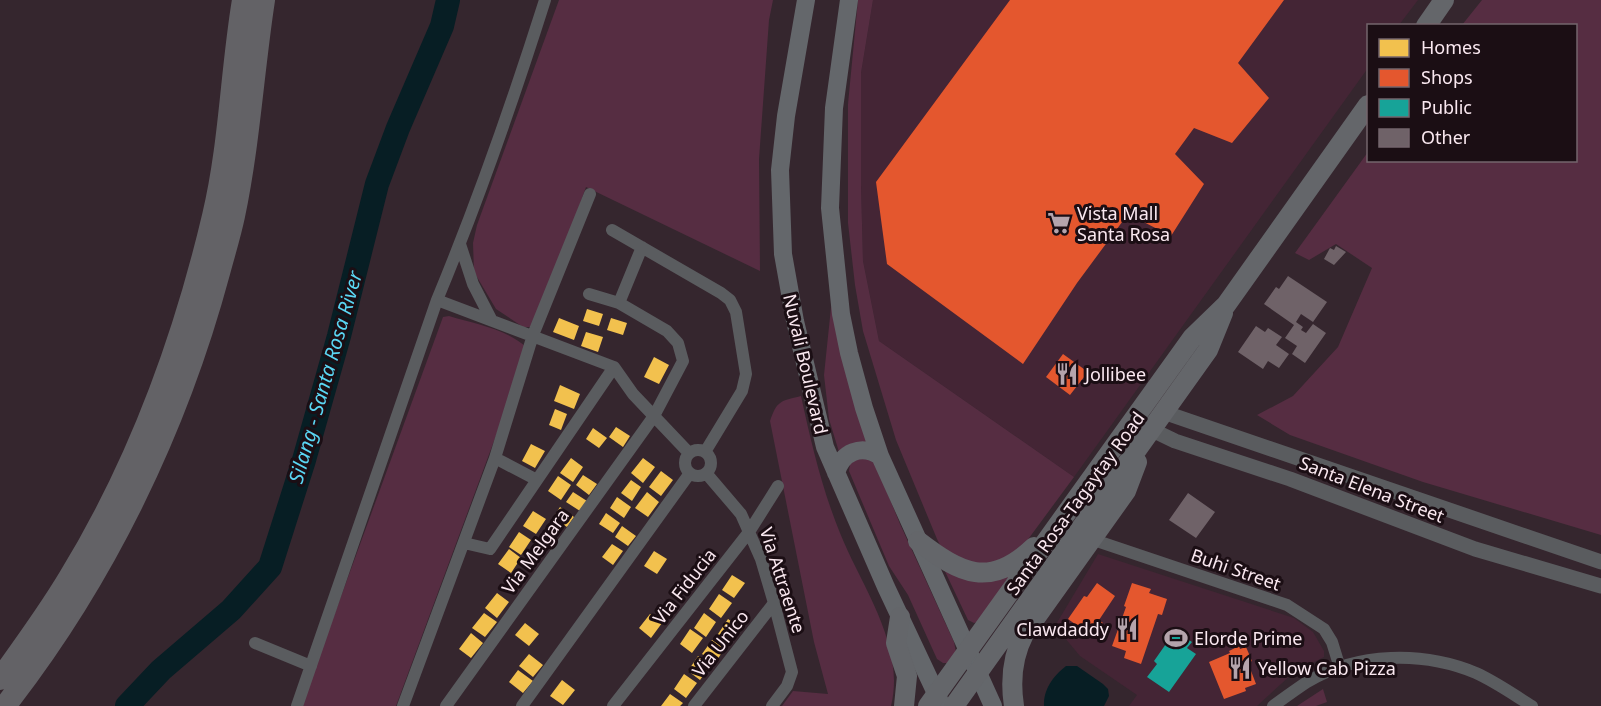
<svg xmlns="http://www.w3.org/2000/svg" width="1601" height="706" font-family="'Noto Sans',sans-serif">
<style>
.built{fill:#442535}
.green{fill:#562d42}
.water{fill:#071e24}
.homes{fill:#f2c14e}
.shops{fill:#e4572e}
.public{fill:#17a398}
.lines{fill:none;stroke-linecap:round;stroke-linejoin:round}
.river{stroke:#071e24;stroke-width:24}
.building{fill:#6f6268}
.minor{stroke:#5a5c5f;stroke-width:12}
.tertiary{stroke:#5a5c5f;stroke-width:15}
.secondary{stroke:#64676b;stroke-width:18}
.primary{stroke:#64666a;stroke-width:20}
.motorway{stroke:#636266;stroke-width:22}
.labels{text-anchor:middle;dominant-baseline:central;stroke-width:6;stroke-linejoin:round;paint-order:stroke}
.poi-label{font-size:18px;fill:#fae8f0;stroke:#1b0e14;text-anchor:start}
.street-label{font-size:18px;fill:#fae8f0;stroke:#1b0e14}
.water-label{font-size:20px;font-style:italic;fill:#5ad6f3;stroke:#1b0e14}
</style>
<rect width="100%" height="100%" fill="#35262e"/>
<path class="built" d="M873,0H1418L1399,25L1368,26V68L1074,477L879,341L863,261L861,186V73Z
M1098,554L1294,618L1313,632L1324,651V657L1293,673L1257,706H1129L1137,695L1080,656L1055,626Z"/>
<path class="green" d="M559,0H773L769,20L759,159L760,271L586,187L539,317L532,327H523L496,309L474,272L473,243L477,225Z
M858,0H873L861,73V186L863,261L879,341L1074,477L1018,553L975,569L941,547L937,539L896,440L863,331L855,285L848,223V104Z
M1482,0H1601V535L1423,482L1290,435L1257,415L1293,396L1338,347L1372,268L1336,244L1309,260L1295,253L1368,152V160H1576V26L1462,25Z
M832,298L868,443C857,443 847,442 839,452L829,419L824,375Z
M449,316C475,324 508,329 528,349L396,706H301L443,317Z
M801,396C811,442 822,489 840,533C861,586 906,645 891,706H782L793,691L828,694L814,642L770,421C777,401 780,401 801,396Z
M857,458L874,460L900,524L954,642L956,652L947,663H943L937,659L908,595L889,566L849,471L850,464Z
M942,565L1015,571L978,622L974,623L968,620Z
M1323,689L1327,702L1316,706H1297Z"/>
<path class="water" d="M1066,666H1077L1103,684L1108,689L1109,696L1104,706H1044C1043,690 1053,676 1066,666Z"/>
<path class="homes" d="M587,309L603,314L599,326L583,321Z
M559,318L579,326L574,340L553,332Z
M611,318L627,323L623,335L607,330Z
M586,332L603,337L598,352L581,346Z
M654,357L669,365L659,384L644,377Z
M560,385L580,394L574,409L554,401Z
M555,409L567,414L561,430L549,425Z
M616,427L630,436L623,447L609,437Z
M593,428L607,438L599,448L586,439Z
M531,444L545,451L535,468L522,461Z
M571,458L583,467L573,482L560,473Z
M643,458L655,467L643,483L631,473Z
M661,471L673,480L661,496L649,487Z
M583,475L597,484L589,495L576,485Z
M558,476L571,485L561,500L548,491Z
M631,480L641,487L632,501L621,493Z
M573,492L587,501L580,511L566,502Z
M647,492L659,502L648,517L635,508Z
M617,497L631,507L624,518L610,508Z
M560,507L574,517L567,527L553,518Z
M533,511L546,519L536,534L523,526Z
M606,513L620,523L613,533L599,524Z
M622,526L636,536L628,546L615,537Z
M519,532L531,540L521,555L509,547Z
M612,544L623,551L613,565L602,557Z
M509,549L521,558L511,573L498,564Z
M654,551L667,559L657,574L644,566Z
M732,575L745,583L734,598L722,590Z
M497,593L509,602L497,618L485,608Z
M719,594L732,603L721,618L709,609Z
M484,613L497,622L485,637L472,628Z
M704,613L716,622L706,637L694,628Z
M650,614L662,623L651,638L639,628Z
M728,619L741,628L731,643L718,634Z
M525,623L539,634L529,646L515,635Z
M690,629L703,638L692,653L680,644Z
M471,633L483,643L471,658L459,649Z
M712,640L725,648L715,663L702,654Z
M529,654L543,665L533,677L519,666Z
M698,656L711,665L700,680L688,671Z
M518,670L533,681L523,693L509,682Z
M684,674L697,683L686,698L674,689Z
M562,680L575,690L563,705L550,696Z
M670,694L683,703L680,706H661Z"/>
<path class="shops" d="M1010,0H1284L1238,63L1269,98L1232,143L1194,128L1175,154L1204,184L1171,236L1128,214L1077,283L1023,364L887,264L876,182Z
M1063,354L1088,372L1070,395L1046,377Z
M1097,583L1115,596L1099,620L1103,623L1093,637L1068,619L1084,596L1087,597Z
M1132,583L1151,589L1149,593L1167,599L1162,615L1158,614L1141,664L1124,658L1126,651L1112,646L1126,607L1124,606Z
M1239,646L1240,649L1246,647L1252,661L1248,663L1256,684L1245,688L1246,691L1224,699L1209,662L1230,653L1229,651Z"/>
<path class="public" d="M1175,631L1192,642L1187,648L1196,654L1169,692L1147,677L1157,664L1154,661Z"/>
<g class="lines">
<path class="river" d="M127,706L161,670L231,610L270,567L304,460L339,336L377,184L398,128L442,26L448,0"/>
</g>
<path class="building" d="M1336,246L1346,252L1334,265L1324,259L1330,248L1334,250Z
M1288,276L1327,302L1313,322L1301,314L1296,322L1303,327L1301,330L1306,333L1313,324L1326,333L1305,363L1292,354L1297,346L1285,338L1294,325L1264,304L1276,287L1279,289Z
M1256,326L1265,332L1268,328L1282,337L1276,345L1289,354L1279,368L1268,361L1263,369L1238,352Z
M1188,493L1215,512L1196,538L1169,520Z"/>
<g class="lines">
<path class="minor" d="M612,230L721,293L730,300L736,312L746,374L742,391L705,452
M460,244L473,284L491,319
M437,300L614,367L633,394L689,453
M619,303L642,247
M685 463a13 13 0 1 1 26 0a13 13 0 1 1-26 0Z
M495,458L537,480
M706,473L741,514L761,559L774,603L792,672L787,686L772,706
M1091,539L1287,605L1324,629L1332,642L1340,668
M464,543L490,549L614,367
M255,643L311,666
M297,706L437,300C478,201 513,101 545,0
M403,706L495,458L533,335L590,194
M446,706L654,416L683,361L678,343L667,331L619,303L589,294
M522,706L690,473
M613,706L749,532L778,486
M694,706L774,603
M1273,706C1284,698 1295,690 1307,682C1358,652 1423,651 1476,673C1496,682 1514,695 1532,706"/>
<path class="tertiary" d="M1163,412L1601,562
M1144,426L1175,441L1290,479L1475,549L1601,586"/>
<path class="secondary" d="M806,0L786,116L780,170L783,254L795,321L825,447L886,587L942,706
M849,0L834,108L830,208L841,314L849,353L864,408L880,456L993,706
M836,473C842,452 861,444 880,456"/>
<path class="primary" d="M1426,26L1444,0
M918,541C961,574 990,589 1034,547
M900,617L896,643L907,676L904,706
M928,706L1192,338L1226,305L1368,105
M954,706L1208,350L1223,313
M1014,706C1010,680 1012,657 1024,634L1126,491L1137,462"/>
<path class="motorway" d="M0,679C24,646 48,613 69,578C137,467 183,343 213,216C230,145 231,72 243,0
M5,706C105,578 177,429 219,273C224,254 230,235 234,216C249,145 253,72 264,0"/>
</g>
<defs>
<g id="supermarket-bare" transform="scale(1.8)"><path d="M-6-5.5h2.5l.6 2H6L4.5 2H-2.5L-4.4-4H-6ZM-1.5 3.2a1.3 1.3 0 1 0 .1 0ZM3 3.2a1.3 1.3 0 1 0 .1 0Z" fill="#b5a4ac" stroke="#1b0e14" stroke-width="2.5" paint-order="stroke"/></g>
<g id="restaurant-bare" transform="scale(1.8)"><path d="M-5-6h1v4h1v-4h1v4h1v-4h1v5L-1.5 .5V6h-2V.5L-5-1ZM5-6V6H3V1.5H1.5Q1.5-4 5-6Z" fill="#b5a4ac" stroke="#1b0e14" stroke-width="2.5" paint-order="stroke"/></g>
<g id="stadium-bare" transform="scale(1.8)"><path d="M0-5a6.5 5 0 1 0 0 10a6.5 5 0 1 0 0-10ZM-3.5-1.8h7v3.6h-7Z" fill="#b5a4ac" stroke="#1b0e14" stroke-width="2.5" paint-order="stroke"/></g>
</defs>
<g fill-rule="evenodd">
<use href="#supermarket-bare" x="1059" y="223"/>
<use href="#restaurant-bare" x="1067" y="374"/>
<use href="#restaurant-bare" x="1127" y="629"/>
<use href="#stadium-bare" x="1176" y="638"/>
<use href="#restaurant-bare" x="1240" y="668"/>
</g>
<g class="labels">
<g class="poi-label">
<text x="1077" y="213">Vista Mall<tspan x="1077" dy="21">Santa Rosa</tspan></text>
<text x="1085" y="374">Jollibee</text>
<text x="1109" y="629" text-anchor="end">Clawdaddy</text>
<text x="1194" y="638">Elorde Prime</text>
<text x="1258" y="668">Yellow Cab Pizza</text>
</g>
<g class="street-label">
<text transform="translate(806 364) rotate(77)">Nuvali Boulevard</text>
<text transform="translate(1372 489) rotate(21)">Santa Elena Street</text>
<text transform="translate(1075 503) rotate(-54)">Santa Rosa-Tagaytay Road</text>
<text transform="translate(535 551) rotate(-54)">Via Melgara</text>
<text transform="translate(1236 569) rotate(19)">Buhi Street</text>
<text transform="translate(783 580) rotate(72)">Via Attraente</text>
<text transform="translate(684 586) rotate(-52)">Via Fiducia</text>
<text transform="translate(720 643) rotate(-52)">Via Unico</text>
</g>
<g class="water-label">
<text transform="translate(325 377) rotate(-74)">Silang - Santa Rosa River</text>
</g>
</g>
<rect x="1367" y="24" width="210" height="138" fill="#1b0e14" stroke="#74656c" stroke-width="1.5"/>
<rect x="1379" y="39" width="30" height="18" fill="#f2c14e" stroke="#74656c" stroke-width="1.5"/>
<text x="1421" y="54" font-size="18" fill="#fae8f0">Homes</text>
<rect x="1379" y="69" width="30" height="18" fill="#e4572e" stroke="#74656c" stroke-width="1.5"/>
<text x="1421" y="84" font-size="18" fill="#fae8f0">Shops</text>
<rect x="1379" y="99" width="30" height="18" fill="#17a398" stroke="#74656c" stroke-width="1.5"/>
<text x="1421" y="114" font-size="18" fill="#fae8f0">Public</text>
<rect x="1379" y="129" width="30" height="18" fill="#6f6268" stroke="#74656c" stroke-width="1.5"/>
<text x="1421" y="144" font-size="18" fill="#fae8f0">Other</text>
</svg>
